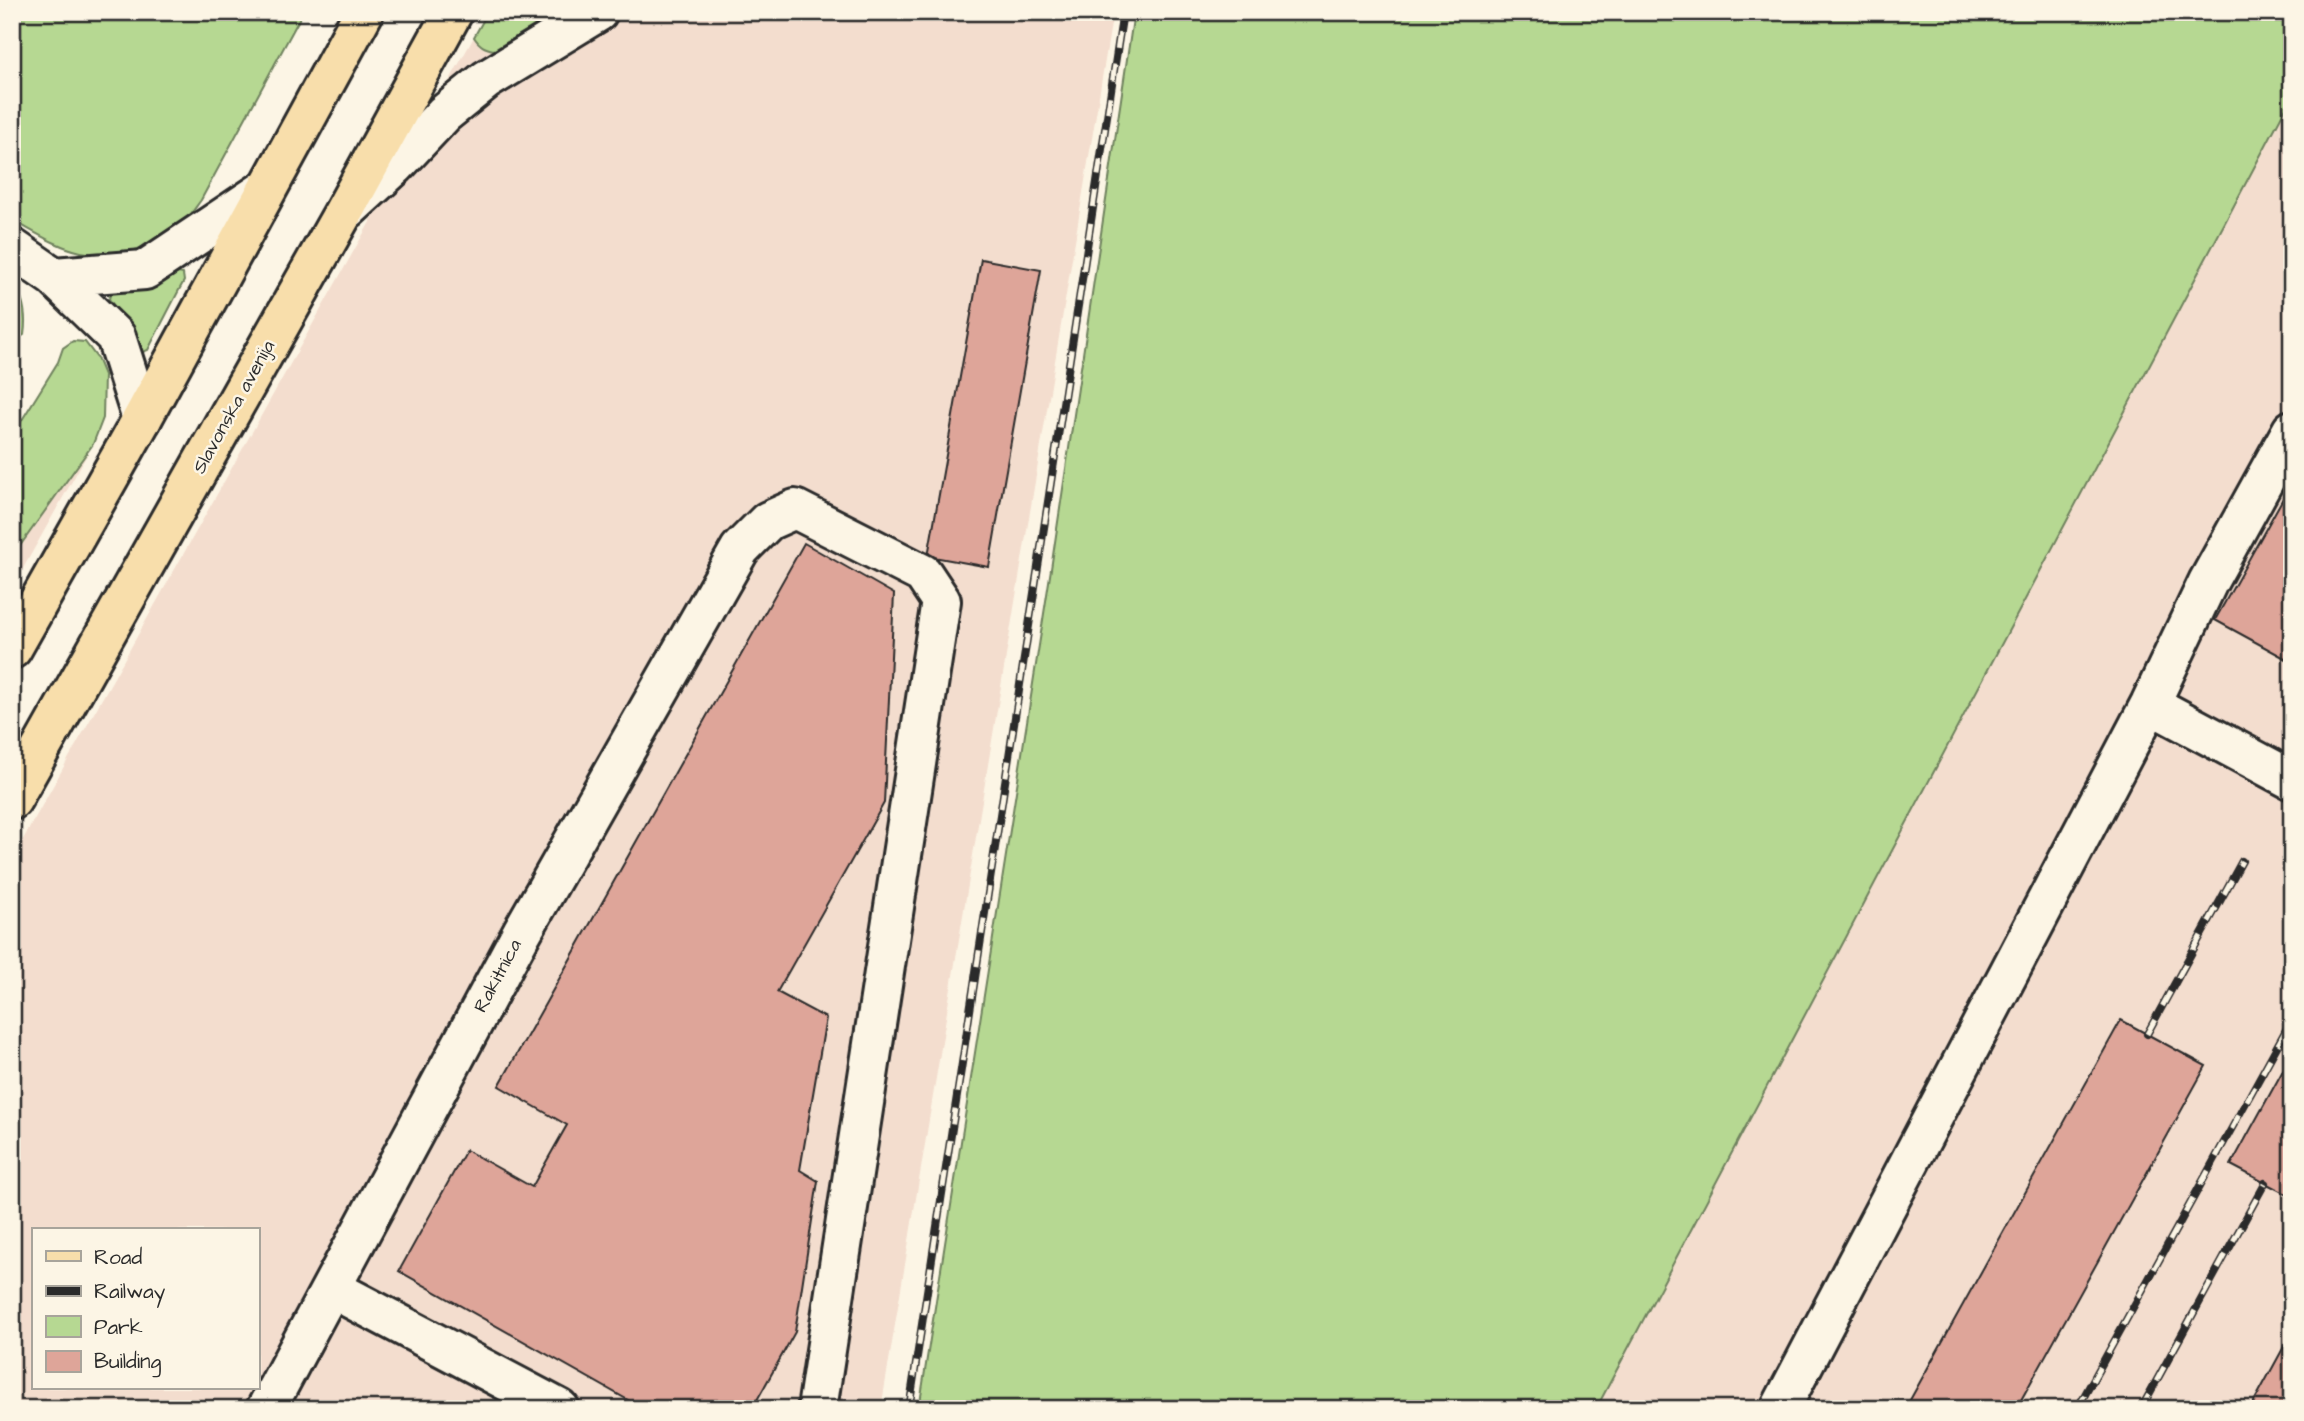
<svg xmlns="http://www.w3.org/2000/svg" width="2304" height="1421" font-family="'Architects Daughter',sans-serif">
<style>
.built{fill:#f3ddce;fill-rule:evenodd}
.green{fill:#b6d892;stroke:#70825e;stroke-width:2}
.building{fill:#dea599;stroke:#2b2b2b;stroke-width:2}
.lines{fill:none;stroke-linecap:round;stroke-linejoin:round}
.minor-casing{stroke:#2b2b2b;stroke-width:44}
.major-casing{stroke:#2b2b2b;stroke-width:44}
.minor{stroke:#fcf5e5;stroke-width:38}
.major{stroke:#f8deab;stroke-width:38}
.rail-casing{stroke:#2b2b2b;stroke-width:8}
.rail{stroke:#fcf5e5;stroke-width:5;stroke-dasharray:16;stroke-linecap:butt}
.labels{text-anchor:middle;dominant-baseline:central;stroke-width:5;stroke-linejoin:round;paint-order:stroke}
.street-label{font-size:19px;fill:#2b2b2b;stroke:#fcf5e5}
</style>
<rect width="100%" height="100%" fill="#fcf5e5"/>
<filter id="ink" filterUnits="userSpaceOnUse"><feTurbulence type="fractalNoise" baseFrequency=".0143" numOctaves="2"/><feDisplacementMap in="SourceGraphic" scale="14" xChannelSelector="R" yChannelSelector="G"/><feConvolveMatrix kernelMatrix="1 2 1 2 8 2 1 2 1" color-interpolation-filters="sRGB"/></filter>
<g filter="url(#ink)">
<path class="built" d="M557,12H1113L881,1409H12V859L474,37L479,45L484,48L494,50ZM33,1230H257V1388H33Z
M2292,96V1409H1596Z
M93,444L12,588V557Z"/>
<path class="green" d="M12,12H303L201,200C195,208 189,218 181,225C155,249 115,259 81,252C57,247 33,231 12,220Z
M488,12H557L494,50C484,48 480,46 474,37Z
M1134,12H2292V96L1596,1409H919L1051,569Z
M178,273L183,274L184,281L179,290L148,350L138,354L133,336L121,315L109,299L111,291L155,284Z
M12,281C24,297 27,315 24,335L12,342Z
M73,341L85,342L97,358L104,375L103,418L93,444L12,557V436L58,362L63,348Z"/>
<path class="building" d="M981,259L1041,270L989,567L928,556Z
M2292,482V662L2215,620Z
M804,543L894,594L884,803L777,992L826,1018L800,1170L818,1181L795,1332L752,1409H644L399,1271L466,1150L532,1187L567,1125L499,1086Z
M2121,1020L2206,1066L2016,1409H1905Z
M2292,1054V1197L2231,1165Z
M2292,1332V1409H2250Z"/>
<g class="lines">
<g class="minor-casing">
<path id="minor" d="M348,209L396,165L444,114L486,80L598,12
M12,248L54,277L116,337L142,419
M54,277L145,270L266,189
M2150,704L2292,780
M331,1288L560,1409
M266,1409L522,932L740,549L768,521L795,509L923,574L941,601L817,1409
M1780,1409L2150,704L2208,582L2292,430"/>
</g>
<g class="major-casing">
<path id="major" d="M12,649L142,419L364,12
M12,800L343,213L453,12"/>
</g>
<use href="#minor" class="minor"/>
<use href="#major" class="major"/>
<g class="rail-casing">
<path id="rail" d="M2147,1034L2242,861
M909,1409L1123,12
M2077,1409L2292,1019
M2141,1409L2265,1183"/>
</g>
<use href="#rail" class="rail"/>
</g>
</g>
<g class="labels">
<g class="street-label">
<text transform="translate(234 407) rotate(-61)">Slavonska avenija</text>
<text transform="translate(498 976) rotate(-62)">Rakitnica</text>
</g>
</g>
<rect width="2304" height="1421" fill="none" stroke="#fcf5e5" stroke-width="42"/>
<rect x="21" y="21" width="2262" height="1379" fill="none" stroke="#2b2b2b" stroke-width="2.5" filter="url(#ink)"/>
<rect x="32" y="1228" width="228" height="161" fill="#fcf5e5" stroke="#a8a49b" stroke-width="2"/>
<rect x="46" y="1251" width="35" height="10" fill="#f8deab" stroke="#a8a49b" stroke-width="2"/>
<text x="94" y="1264" font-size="21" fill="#2b2b2b">Road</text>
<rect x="46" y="1286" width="35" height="10" fill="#2b2b2b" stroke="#a8a49b" stroke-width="2"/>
<text x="94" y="1298" font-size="21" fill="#2b2b2b">Railway</text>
<rect x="46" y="1316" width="35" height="21" fill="#b6d892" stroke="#a8a49b" stroke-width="2"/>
<text x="94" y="1334" font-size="21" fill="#2b2b2b">Park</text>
<rect x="46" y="1351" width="35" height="21" fill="#dea599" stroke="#a8a49b" stroke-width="2"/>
<text x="94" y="1368" font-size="21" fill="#2b2b2b">Building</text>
</svg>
